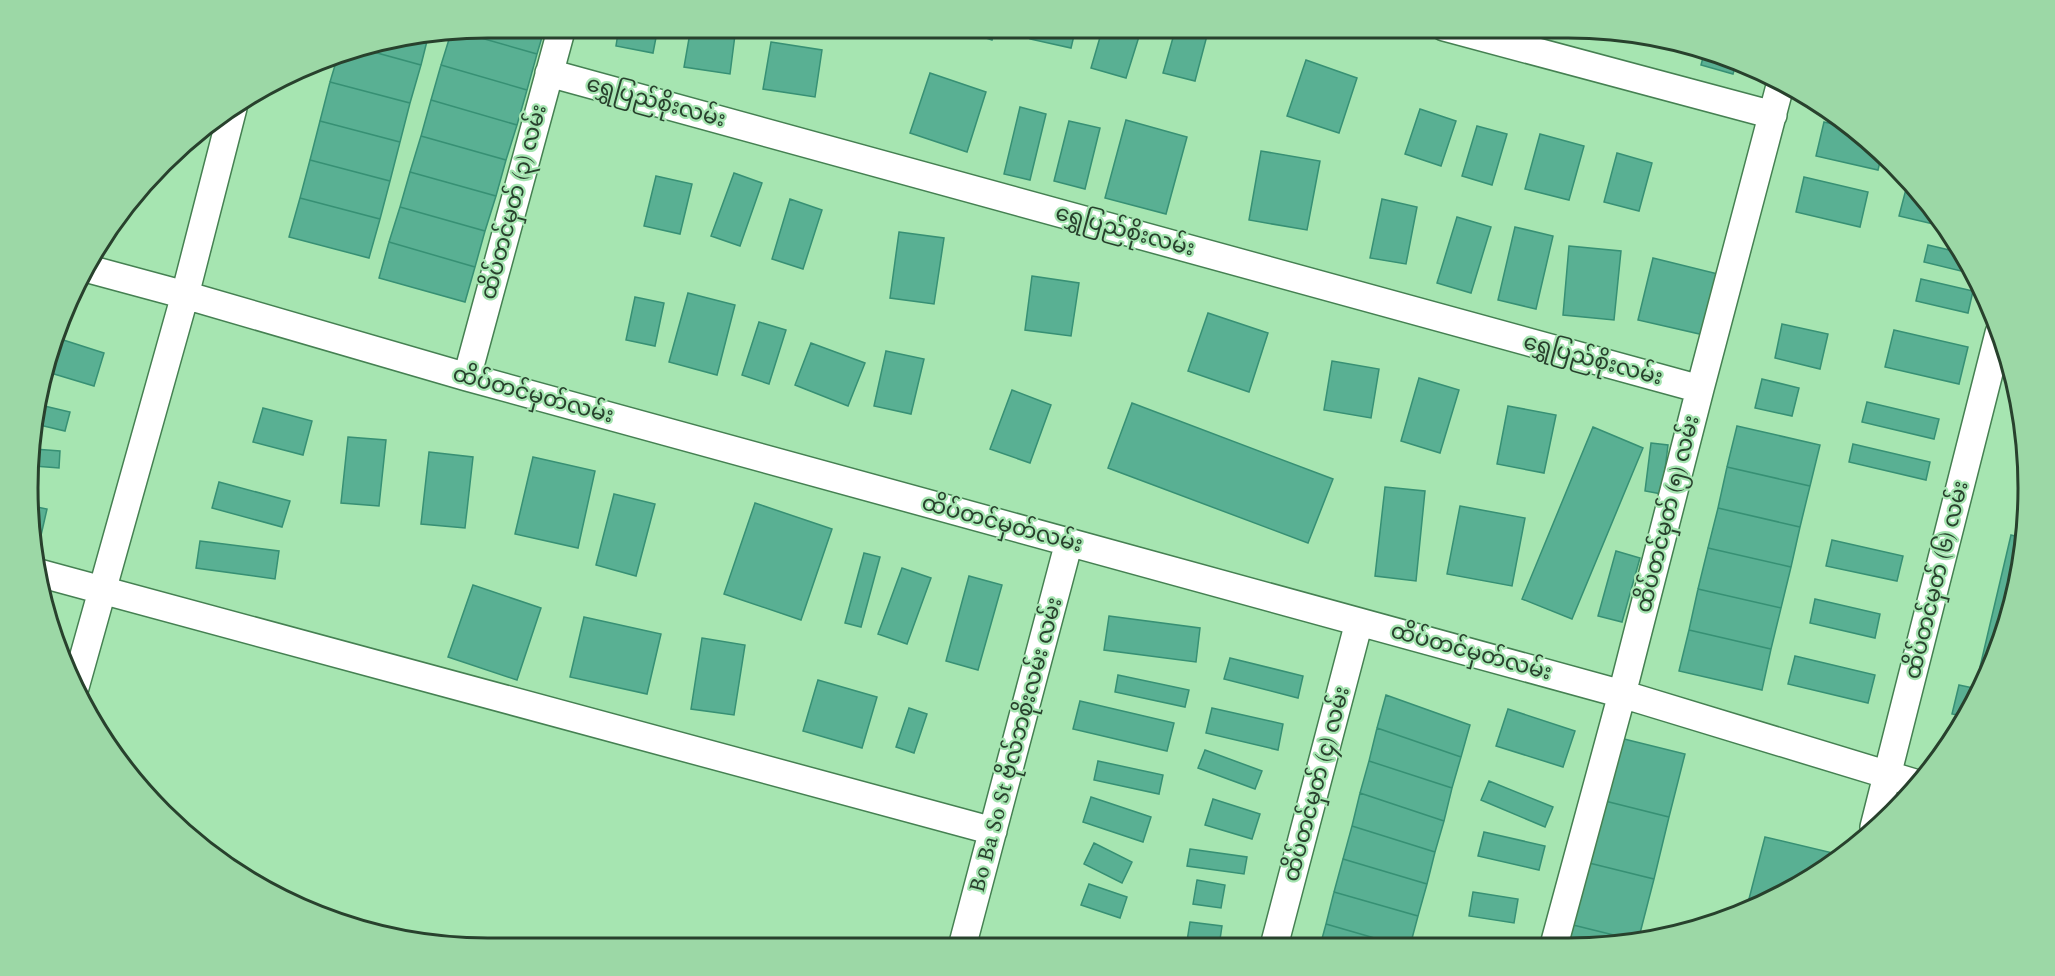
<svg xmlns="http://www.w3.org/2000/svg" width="2055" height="976" font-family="Spectral,'Noto Sans Myanmar',serif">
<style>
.building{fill:#59b093;stroke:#379074;stroke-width:1.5}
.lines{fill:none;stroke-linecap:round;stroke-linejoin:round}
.street-casing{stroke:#458052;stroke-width:30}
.street{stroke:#fff;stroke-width:27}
.labels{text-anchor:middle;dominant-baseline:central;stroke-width:4.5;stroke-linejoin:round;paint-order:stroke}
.street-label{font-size:22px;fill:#28412d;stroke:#a6e5b1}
.rim{fill:none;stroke:#28412d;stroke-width:3}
</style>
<rect width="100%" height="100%" fill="#a6e5b1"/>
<path class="building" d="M488,27H545L537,54L460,32Z
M619,27H658L653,53L616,46Z
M691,27H736L730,74L684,67Z
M959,27H996L992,40L959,29Z
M1032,27H1076L1071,48L1030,39Z
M1103,27H1142L1126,78L1091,68Z
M1176,27L1209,28L1195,81L1163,73Z
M460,32L537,54L527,90L441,65L451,33Z
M428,37L421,65L359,48Z
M771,42L822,50L815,97L763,89Z
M359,48L421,65L410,103L330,82L339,52Z
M1705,50L1737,60L1733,74L1701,65Z
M1306,60L1357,78L1339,133L1287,116Z
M441,65L527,90L517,125L431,100Z
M930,73L986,92L967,152L910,133Z
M330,82L410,103L400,142L320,121Z
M431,100L517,125L506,160L421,136Z
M1020,107L1046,114L1030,180L1004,174Z
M1420,109L1456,121L1441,166L1405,154Z
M1126,120L1187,137L1166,214L1105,198Z
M320,121L400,142L390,181L310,160Z
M1069,121L1100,128L1085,189L1054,181Z
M1824,122L1851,128L1882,153L1878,170L1816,156Z
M1477,126L1507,134L1492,185L1462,176Z
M1540,134L1584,146L1569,200L1525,189Z
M421,136L506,160L496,196L410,172Z
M1261,151L1320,161L1307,230L1249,220Z
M1617,153L1652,163L1639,211L1604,202Z
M310,160L390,181L380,219L300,198Z
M410,172L496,196L485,231L400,207Z
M734,173L762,183L740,246L711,236Z
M656,176L692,184L680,234L644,226Z
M1804,177L1868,192L1860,227L1796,212Z
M1906,189L1917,191L1946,227L1899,216Z
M300,198L380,219L369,258L289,237Z
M790,199L822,210L803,269L772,259Z
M1382,199L1417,207L1406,264L1370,258Z
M400,207L485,231L475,267L389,242Z
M1457,217L1491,227L1471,293L1437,283Z
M1515,227L1553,236L1536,309L1498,300Z
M899,232L944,238L934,304L890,298Z
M389,242L475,267L465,302L379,278Z
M1928,245L1962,253L1973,274L1924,262Z
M1569,246L1621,251L1614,320L1563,315Z
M1653,258L1718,274L1704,335L1638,320Z
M1032,276L1079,283L1071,336L1025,330Z
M1921,279L1973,291L1968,313L1916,301Z
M688,293L735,305L717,375L669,362Z
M635,297L664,303L655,346L626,340Z
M1208,313L1268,333L1249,392L1188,371Z
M759,322L786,330L769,384L742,375Z
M1782,324L1828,334L1820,369L1775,358Z
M1894,330L1968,347L1959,384L1885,367Z
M54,337L104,353L94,386L44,371Z
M811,343L865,363L848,406L795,385Z
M886,351L924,359L911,414L874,406Z
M1332,361L1379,369L1371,418L1324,410Z
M1419,378L1459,390L1440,453L1401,441Z
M1762,379L1799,388L1792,416L1755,408Z
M1012,390L1051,405L1030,463L990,449Z
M1867,402L1939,419L1934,439L1862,422Z
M1132,403L1333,479L1308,543L1108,468Z
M36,404L70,412L65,431L35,424Z
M1508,406L1556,415L1544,473L1497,464Z
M263,408L312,421L303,455L253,442Z
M1737,426L1820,445L1810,486L1727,467Z
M1593,427L1643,448L1572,619L1522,599Z
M348,437L386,440L379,506L341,503Z
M1651,443L1668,445L1662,494L1645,491Z
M1853,444L1930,462L1926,480L1849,462Z
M34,449L60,451L59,468L34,466Z
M429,452L473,457L465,528L421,524Z
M533,457L595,471L578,548L515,534Z
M1727,467L1810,486L1800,527L1718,508Z
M219,482L290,501L282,527L212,508Z
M1385,487L1425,491L1416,581L1375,576Z
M614,494L655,504L636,576L596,565Z
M755,503L832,529L801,620L724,594Z
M32,506L47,509L39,544L31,542Z
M1460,506L1525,518L1512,586L1447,574Z
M1718,508L1800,527L1791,567L1708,548Z
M2011,535L2023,538L2019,578L1990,669L1980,667Z
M1832,540L1903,556L1897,581L1826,566Z
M200,541L279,551L275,579L196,568Z
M1708,548L1791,567L1781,608L1698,589Z
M1616,551L1640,558L1622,622L1598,616Z
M864,553L880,557L861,627L845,623Z
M902,568L931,578L907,644L878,634Z
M969,576L1002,585L978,670L946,661Z
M473,585L541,608L517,680L448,657Z
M1698,589L1781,608L1771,649L1689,630Z
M1815,599L1880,614L1875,638L1810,623Z
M1109,616L1200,628L1196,662L1104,650Z
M584,617L661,634L647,694L570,677Z
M1689,630L1771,649L1762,690L1679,671Z
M702,638L745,645L734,715L691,709Z
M1795,656L1875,675L1868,703L1788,684Z
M1230,658L1303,676L1298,698L1224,679Z
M1118,675L1189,690L1185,707L1115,692Z
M818,680L877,697L862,748L803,731Z
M1959,685L1978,689L1963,716L1952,714Z
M1386,695L1470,725L1461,757L1377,728Z
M1080,701L1174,723L1167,751L1073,729Z
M909,708L927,714L914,753L896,747Z
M1212,708L1283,724L1278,750L1206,733Z
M1508,709L1575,731L1563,767L1496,746Z
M1377,728L1461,757L1452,788L1369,761Z
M1612,736L1685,754L1669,817L1597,799Z
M1205,750L1262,771L1255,789L1198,768Z
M1098,761L1163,775L1159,794L1094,780Z
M1369,761L1452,788L1444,821L1360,793Z
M1489,781L1553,807L1545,827L1481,800Z
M1360,793L1444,821L1435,852L1352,826Z
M1091,797L1151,817L1143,842L1083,822Z
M1213,799L1260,814L1252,839L1205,825Z
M1597,799L1669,817L1654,879L1581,861Z
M1352,826L1435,852L1427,884L1343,859Z
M1484,832L1545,846L1539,870L1478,856Z
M1765,837L1837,854L1836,861L1763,902L1749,899Z
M1094,843L1132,862L1122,883L1084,864Z
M1190,849L1247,857L1244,874L1187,866Z
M1343,859L1427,884L1418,916L1334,892Z
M1581,861L1654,879L1638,941L1565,923Z
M1197,880L1225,885L1221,908L1193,904Z
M1089,884L1127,897L1120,918L1081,905Z
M1334,892L1418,916L1410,946H1402L1326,924Z
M1473,892L1518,899L1514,923L1469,916Z
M1749,899L1763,902L1746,912Z
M1190,922L1222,926L1219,946L1187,941Z
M1565,923L1638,941V942L1628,945H1560Z
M1326,924L1402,946H1320Z"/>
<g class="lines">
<g class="street-casing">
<path id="street" d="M1444,27L1773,115
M549,73L1700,389
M85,268L185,295L467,377L1622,694L1918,784
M467,377L562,27
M39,573L993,831
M74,691L185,295L233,108
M1874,827L1999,333
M1554,945L1622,694L1700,389L1781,82
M1274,946L1359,622
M962,947L1069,542"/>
</g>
<use href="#street" class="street"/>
</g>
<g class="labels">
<g class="street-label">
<text transform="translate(656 102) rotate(15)">ရွှေပြည်စိုးလမ်း</text>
<text transform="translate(514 202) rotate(-75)">ထိပ်တင်မှတ် (၃) လမ်း</text>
<text transform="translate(1125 231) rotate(15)">ရွှေပြည်စိုးလမ်း</text>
<text transform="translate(1593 360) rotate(15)">ရွှေပြည်စိုးလမ်း</text>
<text transform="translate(533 395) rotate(15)">ထိပ်တင်မှတ်လမ်း</text>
<text transform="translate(1668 514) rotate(-76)">ထိပ်တင်မှတ် (၅) လမ်း</text>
<text transform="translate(1002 524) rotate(15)">ထိပ်တင်မှတ်လမ်း</text>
<text transform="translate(1937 580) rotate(-76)">ထိပ်တင်မှတ် (၆) လမ်း</text>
<text transform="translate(1471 652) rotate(15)">ထိပ်တင်မှတ်လမ်း</text>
<text transform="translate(1016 745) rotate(-75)">Bo Ba So St ဗိုလ်ဘစိုးလမ်း လမ်း</text>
<text transform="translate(1317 784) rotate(-75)">ထိပ်တင်မှတ် (၄) လမ်း</text>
</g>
</g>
<path d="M0 0H2055V976H0ZM488 38H1568A450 450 0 0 1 2018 488V488A450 450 0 0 1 1568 938H488A450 450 0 0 1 38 488V488A450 450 0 0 1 488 38Z" fill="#9cd8a6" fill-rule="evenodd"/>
<path class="rim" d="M488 38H1568A450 450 0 0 1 2018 488V488A450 450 0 0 1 1568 938H488A450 450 0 0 1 38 488V488A450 450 0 0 1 488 38Z"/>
</svg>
